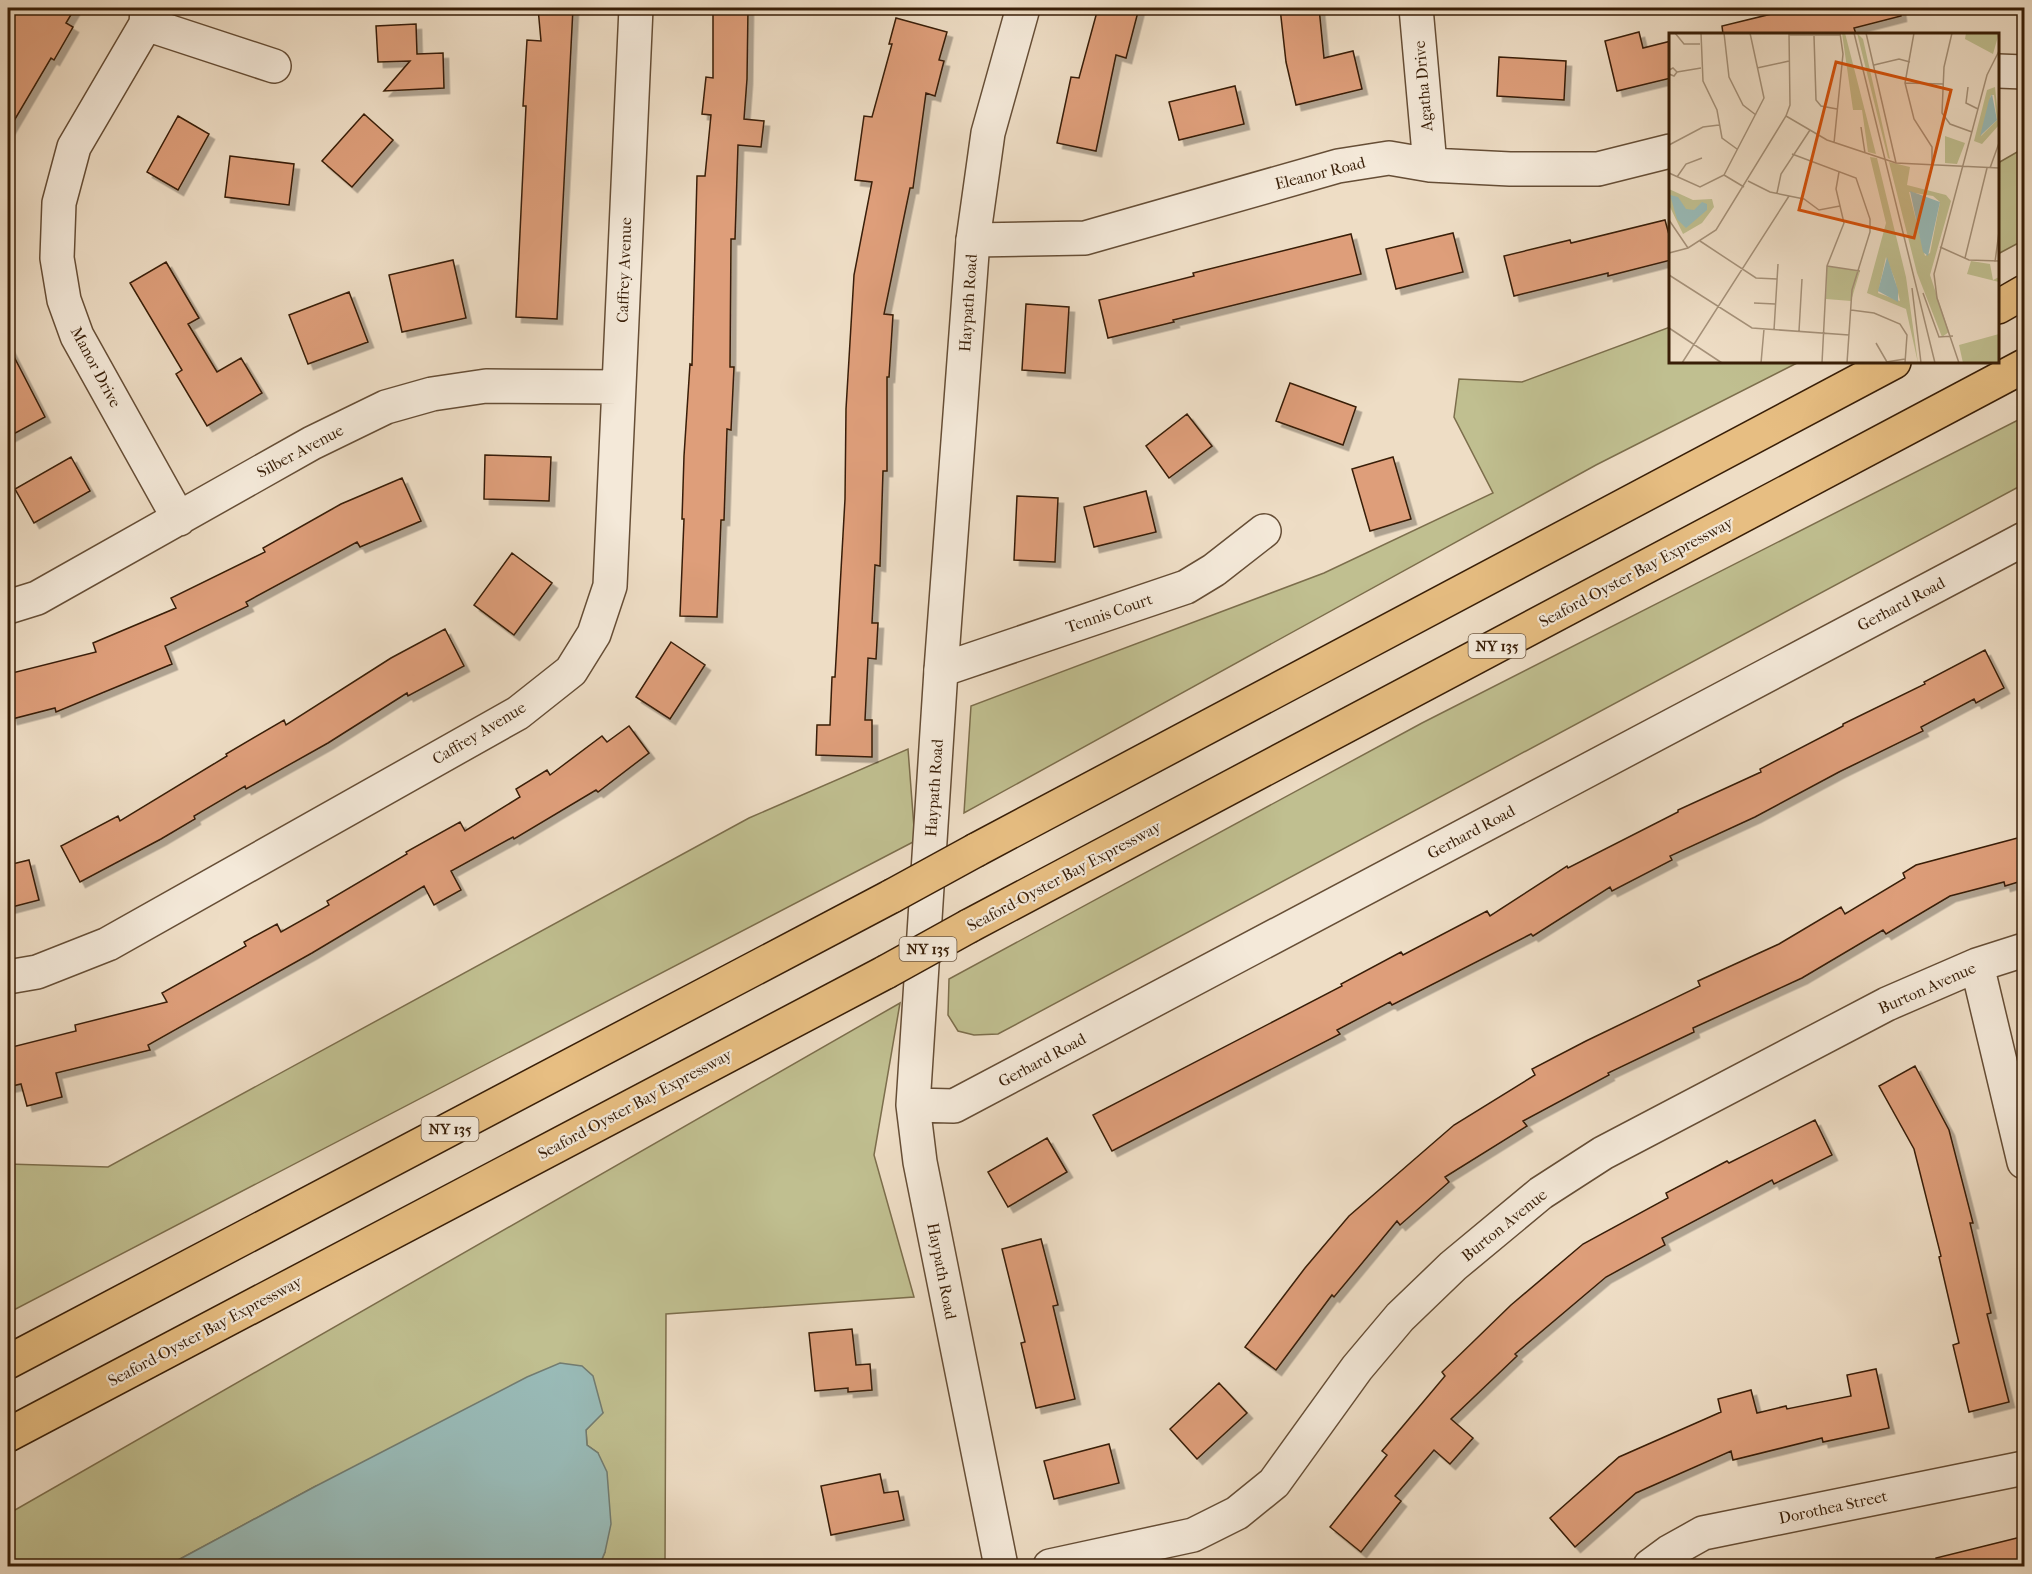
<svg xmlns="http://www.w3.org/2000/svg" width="2032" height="1574" font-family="'IM FELL French Canon',serif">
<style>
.green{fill:#c0bf90;stroke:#7c6e4c;stroke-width:1.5}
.water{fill:#99bbb8;stroke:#727c71;stroke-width:1.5}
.building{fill:#de9e7a;stroke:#381e07;stroke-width:1.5;filter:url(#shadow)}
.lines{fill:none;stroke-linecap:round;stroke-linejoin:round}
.minor-casing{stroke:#664e36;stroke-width:36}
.tertiary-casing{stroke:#664e36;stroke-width:36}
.motorway-casing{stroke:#381e07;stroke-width:36}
.minor{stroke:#f4e9d9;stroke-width:33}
.tertiary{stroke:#f4e9d9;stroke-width:33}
.motorway{stroke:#e7be82;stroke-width:33}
.motorway-bridge-casing{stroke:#381e07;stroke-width:36;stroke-linecap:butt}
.motorway-bridge{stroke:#e7be82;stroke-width:33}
.labels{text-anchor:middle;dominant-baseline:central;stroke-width:4.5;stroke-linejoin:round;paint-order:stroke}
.shield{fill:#f4e9d9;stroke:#705b46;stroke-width:1.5}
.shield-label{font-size:15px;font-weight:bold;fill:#381e07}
.street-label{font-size:16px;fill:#381e07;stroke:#f4e9d9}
.inset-road{fill:none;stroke:#a59179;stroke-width:1.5}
.view{fill:#d6530c;fill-opacity:0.15;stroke:#d6530c;stroke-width:3}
.inset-edge{fill:none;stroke:#381e07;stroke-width:3}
</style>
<defs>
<filter id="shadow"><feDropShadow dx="5.5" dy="5.5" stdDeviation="0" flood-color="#0004"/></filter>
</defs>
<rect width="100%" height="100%" fill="#eeddc5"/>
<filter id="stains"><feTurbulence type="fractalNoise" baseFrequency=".00333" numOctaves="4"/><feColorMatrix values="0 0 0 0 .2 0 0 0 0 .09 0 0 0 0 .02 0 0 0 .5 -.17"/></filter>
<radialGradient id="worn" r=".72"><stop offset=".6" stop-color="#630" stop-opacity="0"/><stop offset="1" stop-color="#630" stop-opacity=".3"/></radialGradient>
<path class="green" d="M2024,148V240L1998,254V163Z
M1670,327V362H1799L1596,465L964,813L971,706L1324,573L1493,493L1454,417L1459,379L1522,382Z
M2024,417V484L998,1034L974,1035L958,1031L948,1015L949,979L1422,723Z
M908,749L915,841L8,1313V1164L108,1167L749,818Z
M900,1003L874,1155L914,1297L666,1314L665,1566H599L605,1552L598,1453L587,1445L586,1430L602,1413L316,1486L167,1566H8V1514Z"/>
<path class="water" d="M560,1363L582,1366L593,1376L603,1413L586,1430L587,1445L598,1453L607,1472L611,1524L605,1552L599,1566H167L316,1486L527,1377Z"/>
<path class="building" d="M19,8H75L66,23L73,27L54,60L51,58L8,131V27Z
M538,8H573L557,319L516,317L526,106H523L527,40L541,41Z
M713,8H748L747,79L744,119L764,121L761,147L738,145L735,239H731L730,367H734L731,430L727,429L724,520H721L717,617L680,616L684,519H682L684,456L690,364L692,365L697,176H705L711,115L702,114L706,77L713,78Z
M1098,8H1139L1126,58L1116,55L1096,151L1057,143L1071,77L1079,78Z
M1280,8H1319L1324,58L1353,51L1362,89L1296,105L1286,62Z
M1796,8H1900L1901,16L1854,28L1856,34H1723L1722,26Z
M896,18L947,32L939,60L944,61L935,96L926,93L913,188H910L884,314L893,315L889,377H887V471H883L880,566L875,565L872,623H878L876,659L868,658L865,720H872V757L816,755L817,725H830L832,677H835L845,499L846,409L854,275L872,182L855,180L864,116L872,117L892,44H889Z
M416,24L417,54L443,53L444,88L384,91L410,61L378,62L376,26Z
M1639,32L1643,48L1671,41V78L1617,91L1605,41Z
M1499,57L1566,61L1564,100L1497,96Z
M1235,86L1244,124L1179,140L1169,102Z
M364,114L393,140L352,187L322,161Z
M178,116L209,134L178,190L147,172Z
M230,156L294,164L289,205L225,197Z
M1665,220L1671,242V260L1608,276V273L1514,296L1504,256L1570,240L1571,243Z
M1453,233L1463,272L1396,289L1386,249Z
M1351,234L1361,274L1173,320L1174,322L1108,338L1099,300L1194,276L1193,273Z
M453,260L466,318L402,332L389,275Z
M166,262L199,318L188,324L217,372L241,358L262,393L207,426L176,374L182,370L130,283Z
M349,292L368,342L308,364L289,315Z
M1026,304L1069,307L1065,373L1022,370Z
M8,345L45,417L8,437Z
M1290,383L1356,407L1343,445L1276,421Z
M1187,414L1212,446L1169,478L1146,446Z
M485,455L551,457L549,501L484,499Z
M71,457L90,491L34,523L15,489Z
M1393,457L1411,519L1370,531L1352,469Z
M402,478L421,521L360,547L357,542L246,602L248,606L165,646L172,664L56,712L55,708L12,719L8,702V674L96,652L93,643L176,608L171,598L265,552L263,548L341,504Z
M1146,491L1156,532L1094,547L1084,507Z
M1017,496L1058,498L1055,562L1014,560Z
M512,553L552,583L514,635L474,605Z
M445,629L464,666L408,696L407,693L328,743L246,789L245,786L194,816L195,819L161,839L80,882L61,846L118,816L120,821L227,756L226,754L284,720L286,725L391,658Z
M671,642L705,665L670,719L636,697Z
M1985,650L2004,688L1976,703L1974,699L1921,727L1923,731L1839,772L1755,817L1670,856L1672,860L1612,891L1610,887L1533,936L1531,934L1392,1005L1390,1002L1337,1030L1340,1034L1112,1151L1093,1115L1342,986L1341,984L1401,952L1403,955L1487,911L1490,916L1567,866L1568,868L1678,812V810L1761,772L1760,769L1843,726V724L1925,684L1924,682Z
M629,726L649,753L598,792L596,790L514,839L513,837L451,871L461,890L434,905L424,886L312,953L148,1045L150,1050L56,1073L62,1097L27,1106L21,1084L8,1087V1048L76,1031L75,1025L167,1002L162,993L246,946L244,942L277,924L281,932L329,905L327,901L407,854L406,852L460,822L465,831L520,797L516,789L547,770L550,775L602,736L607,742Z
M2025,836V880L2005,886L2004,882L1950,896L1886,934L1883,930L1802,978L1693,1028L1694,1032L1608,1073L1609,1075L1523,1121L1527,1126L1445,1177L1449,1182L1400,1225L1397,1221L1334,1297L1332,1295L1276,1370L1245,1347L1305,1268L1349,1216L1454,1125L1535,1075L1532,1069L1586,1041L1700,986L1698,981L1779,944L1841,907L1845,914L1905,878L1903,873L1916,865Z
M29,860L39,900L8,908V865Z
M1915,1066L1949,1130L1973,1223H1970L1991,1313L1987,1314L2009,1402L1969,1412L1953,1345L1959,1343L1939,1257L1941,1256L1914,1149L1879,1086Z
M1815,1120L1832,1155L1774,1184L1772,1180L1662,1238L1665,1245L1606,1277L1515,1354L1517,1356L1451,1419L1473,1438L1450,1464L1434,1450L1395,1496L1401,1501L1361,1552L1330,1527L1387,1455L1382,1451L1445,1376L1442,1372L1511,1305L1583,1244L1668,1198L1666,1193L1727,1161L1729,1163Z
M1047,1138L1067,1172L1008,1207L988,1172Z
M1041,1239L1058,1305L1053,1306L1075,1399L1036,1408L1021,1343L1025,1342L1002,1249Z
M852,1329L856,1365L870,1364L872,1390L848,1392V1388L815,1391L809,1333Z
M1876,1369L1889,1428L1823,1442L1822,1438L1733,1460L1731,1451L1636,1493L1575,1547L1550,1518L1619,1457L1721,1412L1718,1399L1751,1390L1757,1413L1786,1406L1787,1409L1851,1396L1847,1375Z
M1219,1383L1247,1413L1197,1459L1170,1429Z
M1109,1444L1119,1483L1054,1499L1044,1461Z
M880,1474L884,1493L898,1491L904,1520L831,1535L821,1486Z
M2025,1536V1566H1937L1936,1558Z"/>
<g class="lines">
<g class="minor-casing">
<path id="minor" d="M147,8L146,24L74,147L59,203L57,258L64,300L77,336L179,519
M1416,8L1430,165
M146,24L274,66
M1998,71L2024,72
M973,240L1085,238L1338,166L1389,158L1430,165L1510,169H1598L1670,151
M8,607L37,598L312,443L386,407L432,394L486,386L619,387
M941,670L1186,587L1214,570L1264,531
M1977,965L2024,1162
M8,977L37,972L108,944L518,713L571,671L594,634L610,586L636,8
M1050,1566L1193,1535L1237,1513L1274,1483L1357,1368L1400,1317L1453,1266L1541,1193L1603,1153L1887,1004L1977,965L2024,950
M1650,1566L1669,1552L1703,1533L2024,1468"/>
</g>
<g class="tertiary-casing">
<path id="tertiary" d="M913,1105L954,1106L2024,539
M1001,1566L920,1162L913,1105L941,670L973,240L988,133L1023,8"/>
</g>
<g class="motorway-casing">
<path id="motorway" d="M1998,307L2024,292
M976,850L1894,362
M969,926L2024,366
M8,1362L892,896
M8,1435L886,972"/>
</g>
<use href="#minor" class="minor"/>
<use href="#tertiary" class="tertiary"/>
<use href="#motorway" class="motorway"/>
<g class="motorway-bridge-casing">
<path id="motorway-bridge" d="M892,896L976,850
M886,972L969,926"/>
</g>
<use href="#motorway-bridge" class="motorway-bridge"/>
</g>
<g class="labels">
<g class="shield">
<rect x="1468.5" y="634" width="57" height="24" rx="4.5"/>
<rect x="899.5" y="937" width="57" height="24" rx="4.5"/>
<rect x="421.5" y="1117" width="57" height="24" rx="4.5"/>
</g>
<g class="shield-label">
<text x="1497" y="646">NY 135</text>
<text x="928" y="949">NY 135</text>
<text x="450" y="1129">NY 135</text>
</g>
<g class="street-label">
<text transform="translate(1423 86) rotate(-95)">Agatha Drive</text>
<text transform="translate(1320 173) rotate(-14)">Eleanor Road</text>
<text transform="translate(624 270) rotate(-88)">Caffrey Avenue</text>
<text transform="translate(968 303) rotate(-86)">Haypath Road</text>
<text transform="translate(96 367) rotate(62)">Manor Drive</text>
<text transform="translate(300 451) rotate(-28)">Silber Avenue</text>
<text transform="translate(1636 572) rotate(-28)">Seaford-Oyster Bay Expressway</text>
<text transform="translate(1901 604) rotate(-28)">Gerhard Road</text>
<text transform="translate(1109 613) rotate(-19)">Tennis Court</text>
<text transform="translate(479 733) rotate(-31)">Caffrey Avenue</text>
<text transform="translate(934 788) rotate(-86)">Haypath Road</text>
<text transform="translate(1471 832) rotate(-28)">Gerhard Road</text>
<text transform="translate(1064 876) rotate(-28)">Seaford-Oyster Bay Expressway</text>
<text transform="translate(1927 988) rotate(-24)">Burton Avenue</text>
<text transform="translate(1042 1060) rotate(-28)">Gerhard Road</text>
<text transform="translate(635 1104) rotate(-28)">Seaford-Oyster Bay Expressway</text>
<text transform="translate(1504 1225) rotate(-39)">Burton Avenue</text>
<text transform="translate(942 1271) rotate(79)">Haypath Road</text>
<text transform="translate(205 1331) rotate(-28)">Seaford-Oyster Bay Expressway</text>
<text transform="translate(1833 1507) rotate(-12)">Dorothea Street</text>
</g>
</g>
<g transform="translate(1669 33)">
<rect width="330" height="330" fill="#eeddc5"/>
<path d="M173,0H176L207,121L199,119L193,77H184ZM188,0L194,6L221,126L219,125ZM297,0H330L324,21L296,6ZM326,54L330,92L313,111L305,108L318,57ZM322,62H325L328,87L312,103ZM276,103L296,110L288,131L276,130ZM201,124L208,125L237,244L249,330L237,276L198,260L217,190ZM217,224L226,247L231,268L209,260ZM220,129L241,134L238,152L277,162L282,168L261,242L280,299L273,304L248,240ZM240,159L264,163L271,169L261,220L256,223ZM0,156L24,167L43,166L45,174L33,190L14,201L0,172ZM302,228L321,231L324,247L330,244V249L298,241ZM158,233L191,238L182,268L157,266ZM330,301V330H294L290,312Z" fill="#c0bf90" fill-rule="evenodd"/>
<path d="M323,61L328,87L311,103L320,67ZM241,158L271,169L259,223L254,219ZM1,162L9,164L17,176L25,177L33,169L38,171V177L17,195L8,186ZM218,224L229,257V269L209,258Z" fill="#99bbb8"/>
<path class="inset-road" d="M6,0L15,11H31M32,0L34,48L48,77L53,105L68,116M55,0L60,44L74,72L87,82M185,0L266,330M197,0L227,130M245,0L236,50L245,86L263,114V132M283,0L275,34L273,80L281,91L303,99M120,2H171M145,3L147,67L152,73L168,76M205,32L230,26L241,29M88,35L120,28M0,37L4,35L8,39L5,43L0,41M8,39L32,35M236,50L274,51M299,54L297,70L309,76M117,83L158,107L227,130L330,135M192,94L196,120M165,110L174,21L171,0M0,112L34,94L50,92M123,121L187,145L201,186V199L183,257L178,330M321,135L330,110M0,140L31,154L55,142M55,142L95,65L81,0M55,142L75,154M8,144L17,131L33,125M79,148L101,159L135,166L150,177L171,173M108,160L112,141L141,97M0,187L19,215M31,208L87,245L108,246M271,214L300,227L330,228M0,220L19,215L47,197L117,83L121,72L120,0M296,225L318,135M326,229L330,199M158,233L191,238M0,242L83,295L180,302M243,255L252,330M254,260L270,304L284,303M85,270L106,271M182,277L205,280L231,291L238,302L236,330M0,295L53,330M105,297L109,231M130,298L133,246M207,310L218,329M217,329L236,326M13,330L120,163M92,330L95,296M153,330L158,233L175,190L167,156L170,139M290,330L268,265L265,241L318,42L330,18"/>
<path class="view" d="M167,29L282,57L245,205L130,177Z"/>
<rect width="330" height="330" class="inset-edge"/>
</g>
<rect width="2032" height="1574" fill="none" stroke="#eeddc5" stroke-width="30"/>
<rect x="9" y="9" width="2014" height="1556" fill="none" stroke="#381e07" stroke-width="3"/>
<rect x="15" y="15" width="2002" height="1544" fill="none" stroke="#381e07" stroke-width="1.5"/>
<rect width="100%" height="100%" filter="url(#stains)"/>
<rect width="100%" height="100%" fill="url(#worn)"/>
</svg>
